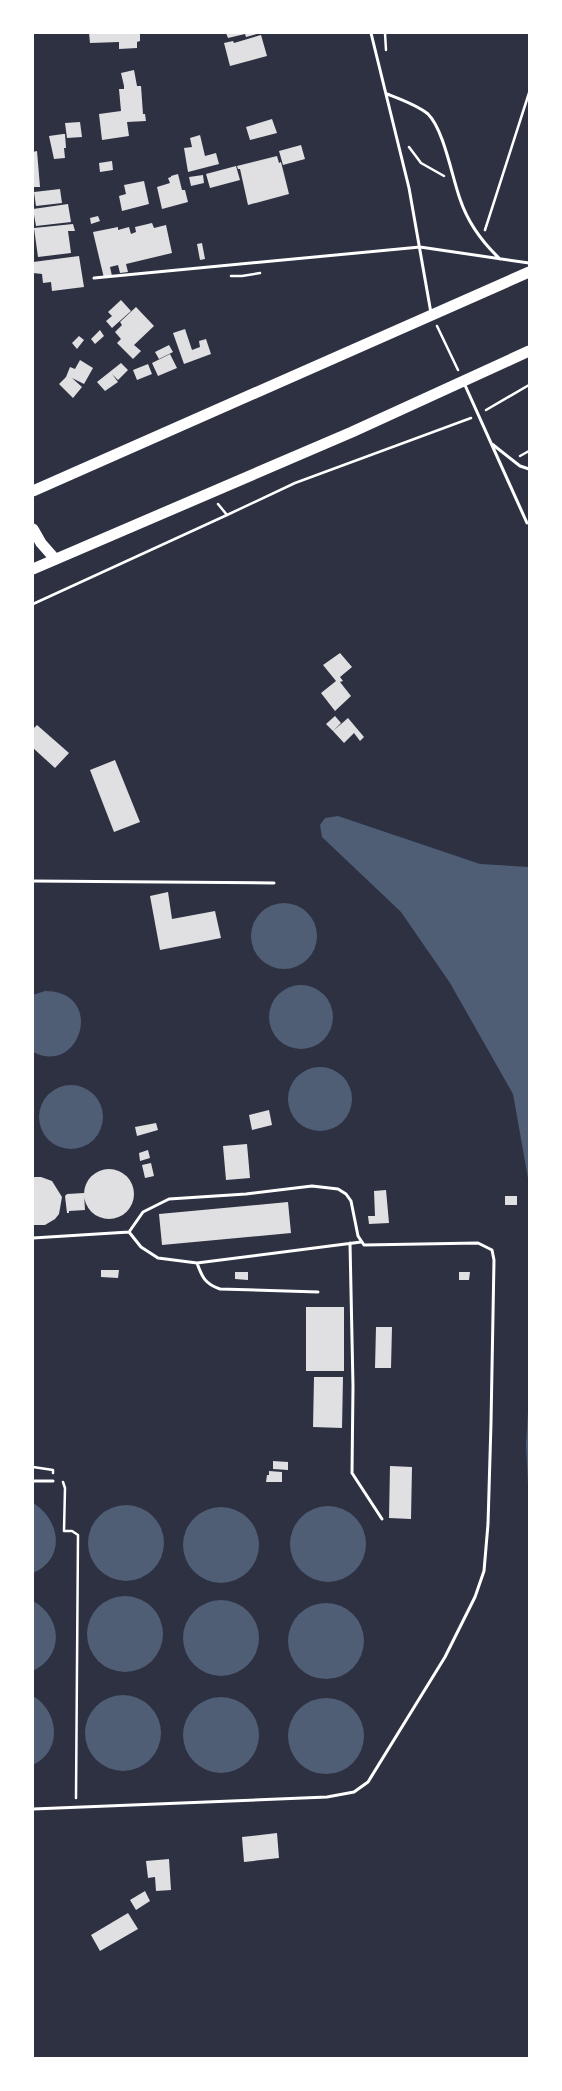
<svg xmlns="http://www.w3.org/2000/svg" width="562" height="2091" font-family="Inter,sans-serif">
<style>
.water{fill:#4f5d75}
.building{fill:#e0e0e3}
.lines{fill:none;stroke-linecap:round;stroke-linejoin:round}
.path{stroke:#fff;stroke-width:2.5}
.service{stroke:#fff;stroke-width:3}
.trunk{stroke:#fff;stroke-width:11}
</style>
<rect width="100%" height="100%" fill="#2d3142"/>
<path class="water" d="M338,816L480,864L529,867V1184L513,1094L450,983L401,912L322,837L320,825L325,818Z
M251 936a33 33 0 1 1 66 0a33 33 0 1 1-66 0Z
M269 1017a32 32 0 1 1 64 0a32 32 0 1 1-64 0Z
M45,991C106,991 81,1077 33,1052V995Z
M288 1099a32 32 0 1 1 64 0a32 32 0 1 1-64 0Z
M39 1117a32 32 0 1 1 64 0a32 32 0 1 1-64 0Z
M529,1394V1505L526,1445Z
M33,1503C61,1520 66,1559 33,1573Z
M88 1543a38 38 0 1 1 76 0a38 38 0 1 1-76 0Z
M290 1544a38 38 0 1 1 76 0a38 38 0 1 1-76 0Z
M183 1545a38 38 0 1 1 76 0a38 38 0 1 1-76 0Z
M87 1634a38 38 0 1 1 76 0a38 38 0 1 1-76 0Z
M183 1638a38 38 0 1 1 76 0a38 38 0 1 1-76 0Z
M33,1601C62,1617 65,1655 33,1671Z
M288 1641a38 38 0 1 1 76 0a38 38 0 1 1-76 0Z
M85 1733a38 38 0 1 1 76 0a38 38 0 1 1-76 0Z
M33,1696C59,1711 63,1751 33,1765Z
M183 1735a38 38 0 1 1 76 0a38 38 0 1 1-76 0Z
M288 1736a38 38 0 1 1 76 0a38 38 0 1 1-76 0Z"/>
<path class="building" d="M89,33H140V41L137,42V48L119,49V42L90,43Z
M226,33H260L246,37L245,34L228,38Z
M261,35L267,56L230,66L224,43L233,41L234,43Z
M134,70L137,86H141L143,114H145L146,121L127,122L129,136L102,140L99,114L121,111L119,89H124V86L121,73Z
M272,119L277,133L250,140L246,127Z
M80,122L82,137L67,138L65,123Z
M63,134H65L66,148H64L65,158L54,159L49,136Z
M200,135L205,156L216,153L219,164L188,172L184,148L192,147L190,138Z
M301,145L305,159L283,165L279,151Z
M37,151L40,187H33V152Z
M277,156L279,163L281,162L289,194L248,205L240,169H238L237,166Z
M112,161L113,170L100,172L99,163Z
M236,166L240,180L210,188L206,174Z
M178,174L182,190H185L188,202L162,209L157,187L170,183L168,178L171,177V176Z
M203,175L204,183L191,186L189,177Z
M144,181L149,204L122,211L119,196L126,194L124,185Z
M60,189L62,203L36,206L34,192Z
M68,204L71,222L36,226L33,209Z
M98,216L100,221L91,224L90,218Z
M152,223L154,228L166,225L172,253L126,264L128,272L120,273L118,265L110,267L112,276L104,278L93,232L118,227V230L129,227L131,234L136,232L135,227Z
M73,224L75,231H68L71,253L38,257L34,228Z
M202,243L205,259L200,260L197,244Z
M79,256L84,287L52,291L51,282L43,283L42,274L33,273V262Z
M121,300L131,311L112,328L106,321L112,316L108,312Z
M136,307L154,326L134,345L141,351L133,359L117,343L121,339L115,332L122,325L120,322Z
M185,329L192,350L200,347L199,341L206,339L211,354L184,364L173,333Z
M100,330L104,336L95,344L91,339Z
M79,336L84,340L77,349L72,343Z
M169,345L173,352L159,359L155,352Z
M170,354L177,368L158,376L152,363Z
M80,360L93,368L84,384L72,378L82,387L73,398L59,384L66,377L70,367L75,369Z
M121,363L128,370L118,380L112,374L118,382L105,391L97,382Z
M148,364L152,374L137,380L133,370Z
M340,653L352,667L340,677L343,681L340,682L351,696L335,711L321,693L336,681L323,665Z
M335,716L341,723L333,731L326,724Z
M348,718L364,737L360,741L354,733L344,743L333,731Z
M37,725L69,753L55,768L33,748V729Z
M115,760L140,822L114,832L90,770Z
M168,892L172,919L215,911L221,938L160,950L150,896Z
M269,1110L272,1125L252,1130L249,1115Z
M156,1123L158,1130L137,1136L135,1127Z
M247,1144L250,1178L226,1180L223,1146Z
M148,1150L150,1158L140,1161L139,1153Z
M151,1163L154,1176L145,1178L142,1165Z
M84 1194a25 25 0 1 1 50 0a25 25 0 1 1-50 0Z
M33,1177H41L52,1181L62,1197L59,1214L55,1219L45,1225H33Z
M386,1190L389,1223L369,1224L368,1216H375L374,1191Z
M84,1193L85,1210L69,1211V1213H67L65,1196L67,1194Z
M505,1196H517V1205H505Z
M288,1202L291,1233L162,1245L159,1214Z
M101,1270H119L118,1278L101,1277Z
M235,1272H248V1280L235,1279Z
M459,1272H470L469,1280H459Z
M306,1307H344V1371H306Z
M376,1327H392L391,1368H375Z
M314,1377H343L342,1428L313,1427Z
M273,1461L288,1462V1470L273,1469Z
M390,1466L412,1467L411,1519L389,1518Z
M269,1471L282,1472V1482H266L267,1475H269Z
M277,1833L279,1858L244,1862L242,1837Z
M169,1859L171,1890L156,1891L155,1877L148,1878L146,1861Z
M145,1891L150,1901L136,1910L130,1900Z
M128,1913L138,1929L100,1951L91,1935Z"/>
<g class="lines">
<path class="path" d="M385,33L386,50
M409,147L421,163L444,176
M485,230L529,93
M231,276H242L260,273
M437,326L458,370
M486,410L529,385
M520,456L529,451
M218,504L227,515L295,483L471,418
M33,604L227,515
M33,1467L53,1470V1473
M63,1482L65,1488L64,1531H72L78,1535L76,1798"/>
<path class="service" d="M371,33L409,188L431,313
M387,94C400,99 417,105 428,114C444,130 452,177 460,199C468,223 482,242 500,259
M94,278L420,247L529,263
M464,383L527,523
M492,444L520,466L529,469
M33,881L274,883
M129,1232L141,1247L158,1258L197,1263L361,1242
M33,1238L129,1232L143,1212L169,1199L246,1194L312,1186L338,1189L346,1194L351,1201L358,1236L364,1245L478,1243L492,1250L494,1260L491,1423L488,1524L484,1571L475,1597L445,1657L368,1782L354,1792L327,1797L33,1809
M350,1243L353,1386L352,1473L382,1519
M197,1263C202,1277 205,1284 220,1289L318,1292
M33,1481H53"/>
<path class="trunk" d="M33,491L529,272
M33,529L41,543L55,559
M33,569L352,432L529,351"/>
</g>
<rect width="562" height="2091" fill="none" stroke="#ffffff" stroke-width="68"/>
</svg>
